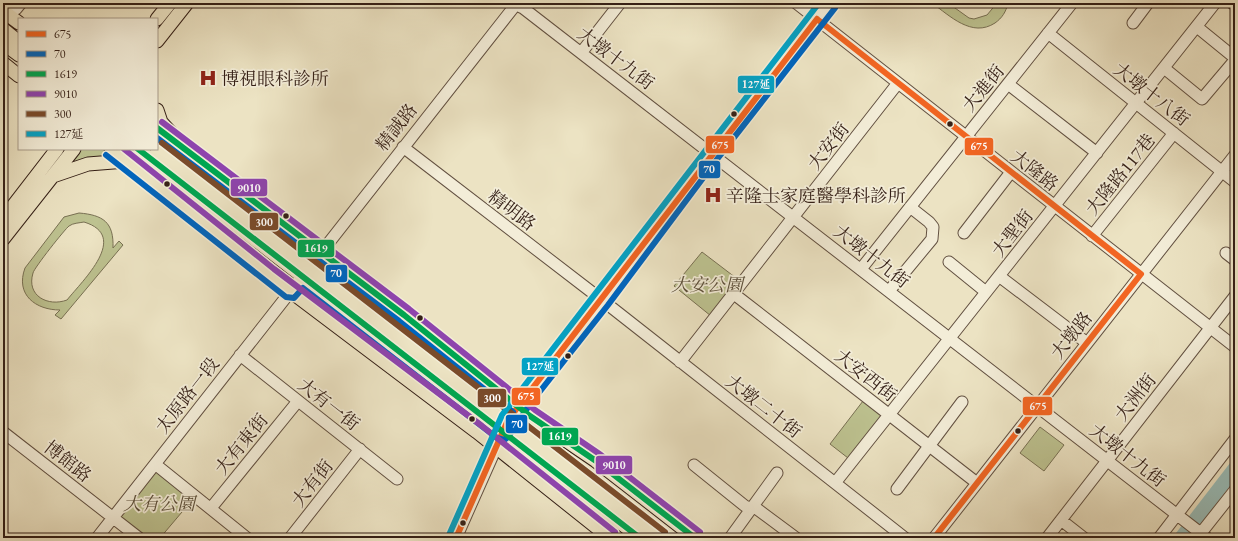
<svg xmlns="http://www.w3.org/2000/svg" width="1238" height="541" font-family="'EB Garamond','Noto Serif TC',serif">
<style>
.green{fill:#bdc290;stroke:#787053;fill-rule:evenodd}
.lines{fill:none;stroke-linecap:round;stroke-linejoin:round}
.river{stroke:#99bdb9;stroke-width:14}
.minor-casing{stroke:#625041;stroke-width:13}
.major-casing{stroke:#341f16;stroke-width:15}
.minor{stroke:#f3edd8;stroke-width:11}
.major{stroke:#ece3c3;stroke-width:13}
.bus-1-casing{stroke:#f3edd8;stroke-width:9}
.bus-2-casing{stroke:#f3edd8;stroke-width:9}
.bus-3-casing{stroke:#f3edd8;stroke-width:9}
.bus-4-casing{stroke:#f3edd8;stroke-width:9}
.bus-5-casing{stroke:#f3edd8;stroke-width:9}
.bus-6-casing{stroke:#f3edd8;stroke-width:9}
.bus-1{stroke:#f26522;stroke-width:6}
.bus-2{stroke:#0065bd;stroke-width:6}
.bus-3{stroke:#00a651;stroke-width:6}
.bus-4{stroke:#8e44ad;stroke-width:6}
.bus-5{stroke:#7a4b2a;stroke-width:6}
.bus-6{stroke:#03a2c5;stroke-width:6}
.bus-dot{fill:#341f16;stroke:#f3edd8;stroke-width:1.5}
.labels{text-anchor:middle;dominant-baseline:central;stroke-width:3.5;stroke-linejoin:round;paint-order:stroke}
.street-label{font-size:18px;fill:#341f16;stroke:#f3edd8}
.poi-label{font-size:18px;fill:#341f16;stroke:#f3edd8;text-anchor:start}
.park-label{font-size:18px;font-style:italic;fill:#5d503b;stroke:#f3edd8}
.line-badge{stroke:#f3edd8;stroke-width:1.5}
.badge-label{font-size:11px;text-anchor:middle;font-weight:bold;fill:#fff}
</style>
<rect width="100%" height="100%" fill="#ece3c3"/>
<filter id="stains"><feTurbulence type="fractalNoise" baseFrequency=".005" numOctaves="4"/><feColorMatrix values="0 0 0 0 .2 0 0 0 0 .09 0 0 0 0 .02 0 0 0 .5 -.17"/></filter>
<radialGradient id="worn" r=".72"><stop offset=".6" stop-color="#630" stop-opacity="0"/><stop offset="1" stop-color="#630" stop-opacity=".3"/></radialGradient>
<path class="green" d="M932,3H948L969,18L974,19L987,15L997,3H1008C1006,12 1002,18 995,23C972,38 950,16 932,3Z
M78,149H107L128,167L59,173Z
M79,213C103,215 114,222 113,248L119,241L123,245L61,319L55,315L60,310C36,310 15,295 25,268L64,217ZM84,222C130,236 83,280 67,300C48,307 26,296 33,273C34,268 65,229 69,226C73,223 79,223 84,222Z
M702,252L740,281L711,316L674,286Z
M863,401L882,416L848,458L830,444Z
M1040,427L1064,445L1044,471L1020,453Z
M156,469L193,499L160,538H143L117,518Z"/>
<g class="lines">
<path class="river" d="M1181,538L1235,468"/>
<g class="minor-casing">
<path id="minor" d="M512,3L523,8L1207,538
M796,3L1235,347
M1232,3L1235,5
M7,14L16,9L21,3
M1133,23L1148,3
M1197,27L1235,58
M1048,33L1235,182
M581,53L620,3
M1164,68L1202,99L1235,60
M1008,84L1097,153
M403,147L602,300L905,538
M964,233L1011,172
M1092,236L1174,133
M1226,253L1235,260
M949,262L986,292
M861,269L1072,3
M999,276L1087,343
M889,291L932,239L933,227L929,222L910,207
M734,294L977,483
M240,355L397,479
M680,362L898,83
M3,432L139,538
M155,464L247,538
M694,465L745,506L751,509
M835,483L1215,3
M897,489L962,402
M753,506L796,538
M211,508L298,401
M1061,520L1084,538
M97,538L517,3
M290,538L360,449
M456,538L496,448L502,432L508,420L829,3
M730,538L777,473
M934,538L1235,155
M1047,538L1235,296
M1159,538L1235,439
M1197,538L1235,490"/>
</g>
<g class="major-casing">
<path id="major" d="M3,11L19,23
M157,19L170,3
M3,29L19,42
M157,41L187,3
M3,43L19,55
M3,63L19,76
M157,110L161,122L171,133
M157,128L404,315L530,416L596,461L695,538
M111,149L269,275L477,432L610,538
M138,149L640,538
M157,149L660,538
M53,176L88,164L126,161
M3,219L57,149
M3,239L74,149"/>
</g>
<use href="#minor" class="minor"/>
<use href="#major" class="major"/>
<g class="bus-1-casing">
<path id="bus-1" d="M817,19L1141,274
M456,538L508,420L817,19
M934,538L1141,274"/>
</g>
<g class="bus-2-casing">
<path id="bus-2" d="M157,138L399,321L513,412
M106,155L286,297L294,298L303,288L497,438L504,440L508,437L530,404L608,305L718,158L835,8"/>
</g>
<g class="bus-3-casing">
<path id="bus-3" d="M157,128L404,315L530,416L596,461L695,538
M138,149L640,538"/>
</g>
<g class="bus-4-casing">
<path id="bus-4" d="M162,122L409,309L535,410L601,455L700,532
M124,149L274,269L482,426L615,532"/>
</g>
<g class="bus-5-casing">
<path id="bus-5" d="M162,143L665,532"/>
</g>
<g class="bus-6-casing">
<path id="bus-6" d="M449,535L502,415L819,3"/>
</g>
<use href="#bus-1" class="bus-1"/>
<use href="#bus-2" class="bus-2"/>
<use href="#bus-3" class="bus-3"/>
<use href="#bus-4" class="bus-4"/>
<use href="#bus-5" class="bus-5"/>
<use href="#bus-6" class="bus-6"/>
</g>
<defs>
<g id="hospital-bare" transform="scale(1.38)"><path d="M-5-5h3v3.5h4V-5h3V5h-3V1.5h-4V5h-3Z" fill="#8f2418" stroke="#f3edd8" stroke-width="2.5" paint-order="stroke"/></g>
</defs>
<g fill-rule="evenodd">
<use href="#hospital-bare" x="208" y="78"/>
<use href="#hospital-bare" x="713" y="195"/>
</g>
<g class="bus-dot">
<circle cx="734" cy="114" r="3.5"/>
<circle cx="950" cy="124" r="3.5"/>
<circle cx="167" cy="184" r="3.5"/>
<circle cx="286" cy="216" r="3.5"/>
<circle cx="420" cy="318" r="3.5"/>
<circle cx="568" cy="356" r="3.5"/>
<circle cx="472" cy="419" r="3.5"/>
<circle cx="1018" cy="431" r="3.5"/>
<circle cx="463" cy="523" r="3.5"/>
</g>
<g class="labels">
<g class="street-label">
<text transform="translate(616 58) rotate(37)">大墩十九街</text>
<text transform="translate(983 88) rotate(-51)">大進街</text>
<text transform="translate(1152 94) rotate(38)">大墩十八街</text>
<text transform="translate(396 127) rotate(-52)">精誠路</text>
<text transform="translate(828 146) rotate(-52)">大安街</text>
<text transform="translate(1035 170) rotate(38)">大隆路</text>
<text transform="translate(1120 174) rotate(-51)">大隆路117巷</text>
<text transform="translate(512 210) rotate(37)">精明路</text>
<text transform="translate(1012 233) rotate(-52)">大聖街</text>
<text transform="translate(872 256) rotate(38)">大墩十九街</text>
<text transform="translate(1071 335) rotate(-52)">大墩路</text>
<text transform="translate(866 375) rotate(38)">大安西街</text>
<text transform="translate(187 395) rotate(-52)">太原路一段</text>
<text transform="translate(1135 397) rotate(-52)">大洲街</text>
<text transform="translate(329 404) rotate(38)">大有一街</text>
<text transform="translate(764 406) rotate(38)">大墩二十街</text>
<text transform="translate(241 444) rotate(-51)">大有東街</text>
<text transform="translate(1128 455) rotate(38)">大墩十九街</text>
<text transform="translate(68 461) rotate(38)">博館路</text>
<text transform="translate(312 483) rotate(-52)">大有街</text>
</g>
<g class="poi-label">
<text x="221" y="78">博視眼科診所</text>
<text x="726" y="195">辛隆士家庭醫學科診所</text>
</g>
<g class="park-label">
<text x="707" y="284">大安公園</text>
<text x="159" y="503">大有公園</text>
</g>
</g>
<g class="line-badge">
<rect x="737" y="75" width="38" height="19" rx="4" fill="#03a2c5"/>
<rect x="705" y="135" width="30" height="19" rx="4" fill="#f26522"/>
<rect x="964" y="137" width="30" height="19" rx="4" fill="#f26522"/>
<rect x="698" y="160" width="23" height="19" rx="4" fill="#0065bd"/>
<rect x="230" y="178" width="38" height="19" rx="4" fill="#8e44ad"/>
<rect x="249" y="212" width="30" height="19" rx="4" fill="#7a4b2a"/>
<rect x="297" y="239" width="38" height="19" rx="4" fill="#00a651"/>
<rect x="325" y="264" width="23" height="19" rx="4" fill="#0065bd"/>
<rect x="521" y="357" width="38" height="19" rx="4" fill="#03a2c5"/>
<rect x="511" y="387" width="30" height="19" rx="4" fill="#f26522"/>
<rect x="477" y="388" width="30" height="20" rx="4" fill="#7a4b2a"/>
<rect x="1022" y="396" width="31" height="20" rx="4" fill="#f26522"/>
<rect x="505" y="414" width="23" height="20" rx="4" fill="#0065bd"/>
<rect x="541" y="427" width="38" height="19" rx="4" fill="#00a651"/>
<rect x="595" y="455" width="38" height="20" rx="4" fill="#8e44ad"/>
</g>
<g class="badge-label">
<text x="756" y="88">127延</text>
<text x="720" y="149">675</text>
<text x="979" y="150">675</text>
<text x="709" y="173">70</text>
<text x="249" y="192">9010</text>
<text x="264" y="226">300</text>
<text x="316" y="252">1619</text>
<text x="336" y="277">70</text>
<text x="540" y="370">127延</text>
<text x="526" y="400">675</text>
<text x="492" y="402">300</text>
<text x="1038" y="410">675</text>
<text x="517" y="428">70</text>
<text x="560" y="440">1619</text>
<text x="614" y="469">9010</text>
</g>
<rect width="1238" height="541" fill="none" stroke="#ece3c3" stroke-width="16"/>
<rect x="4" y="4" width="1230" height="533" fill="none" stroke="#341f16" stroke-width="2"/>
<rect x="8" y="8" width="1222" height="525" fill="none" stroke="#341f16"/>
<rect x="18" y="18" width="140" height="132" fill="#f3edd8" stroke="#a79b8a"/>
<rect x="26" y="31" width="20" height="6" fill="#f26522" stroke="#a79b8a"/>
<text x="54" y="38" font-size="12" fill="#341f16">675</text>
<rect x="26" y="51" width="20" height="6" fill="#0065bd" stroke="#a79b8a"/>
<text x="54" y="58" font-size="12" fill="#341f16">70</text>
<rect x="26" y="71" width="20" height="6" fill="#00a651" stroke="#a79b8a"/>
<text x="54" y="78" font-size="12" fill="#341f16">1619</text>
<rect x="26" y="91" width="20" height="6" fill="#8e44ad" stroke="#a79b8a"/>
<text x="54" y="98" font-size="12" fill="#341f16">9010</text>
<rect x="26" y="111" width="20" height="6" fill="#7a4b2a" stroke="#a79b8a"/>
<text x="54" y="118" font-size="12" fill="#341f16">300</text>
<rect x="26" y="131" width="20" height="6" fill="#03a2c5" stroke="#a79b8a"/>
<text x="54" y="138" font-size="12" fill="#341f16">127延</text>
<rect width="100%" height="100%" filter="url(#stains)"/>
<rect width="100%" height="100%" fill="url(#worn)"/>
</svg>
